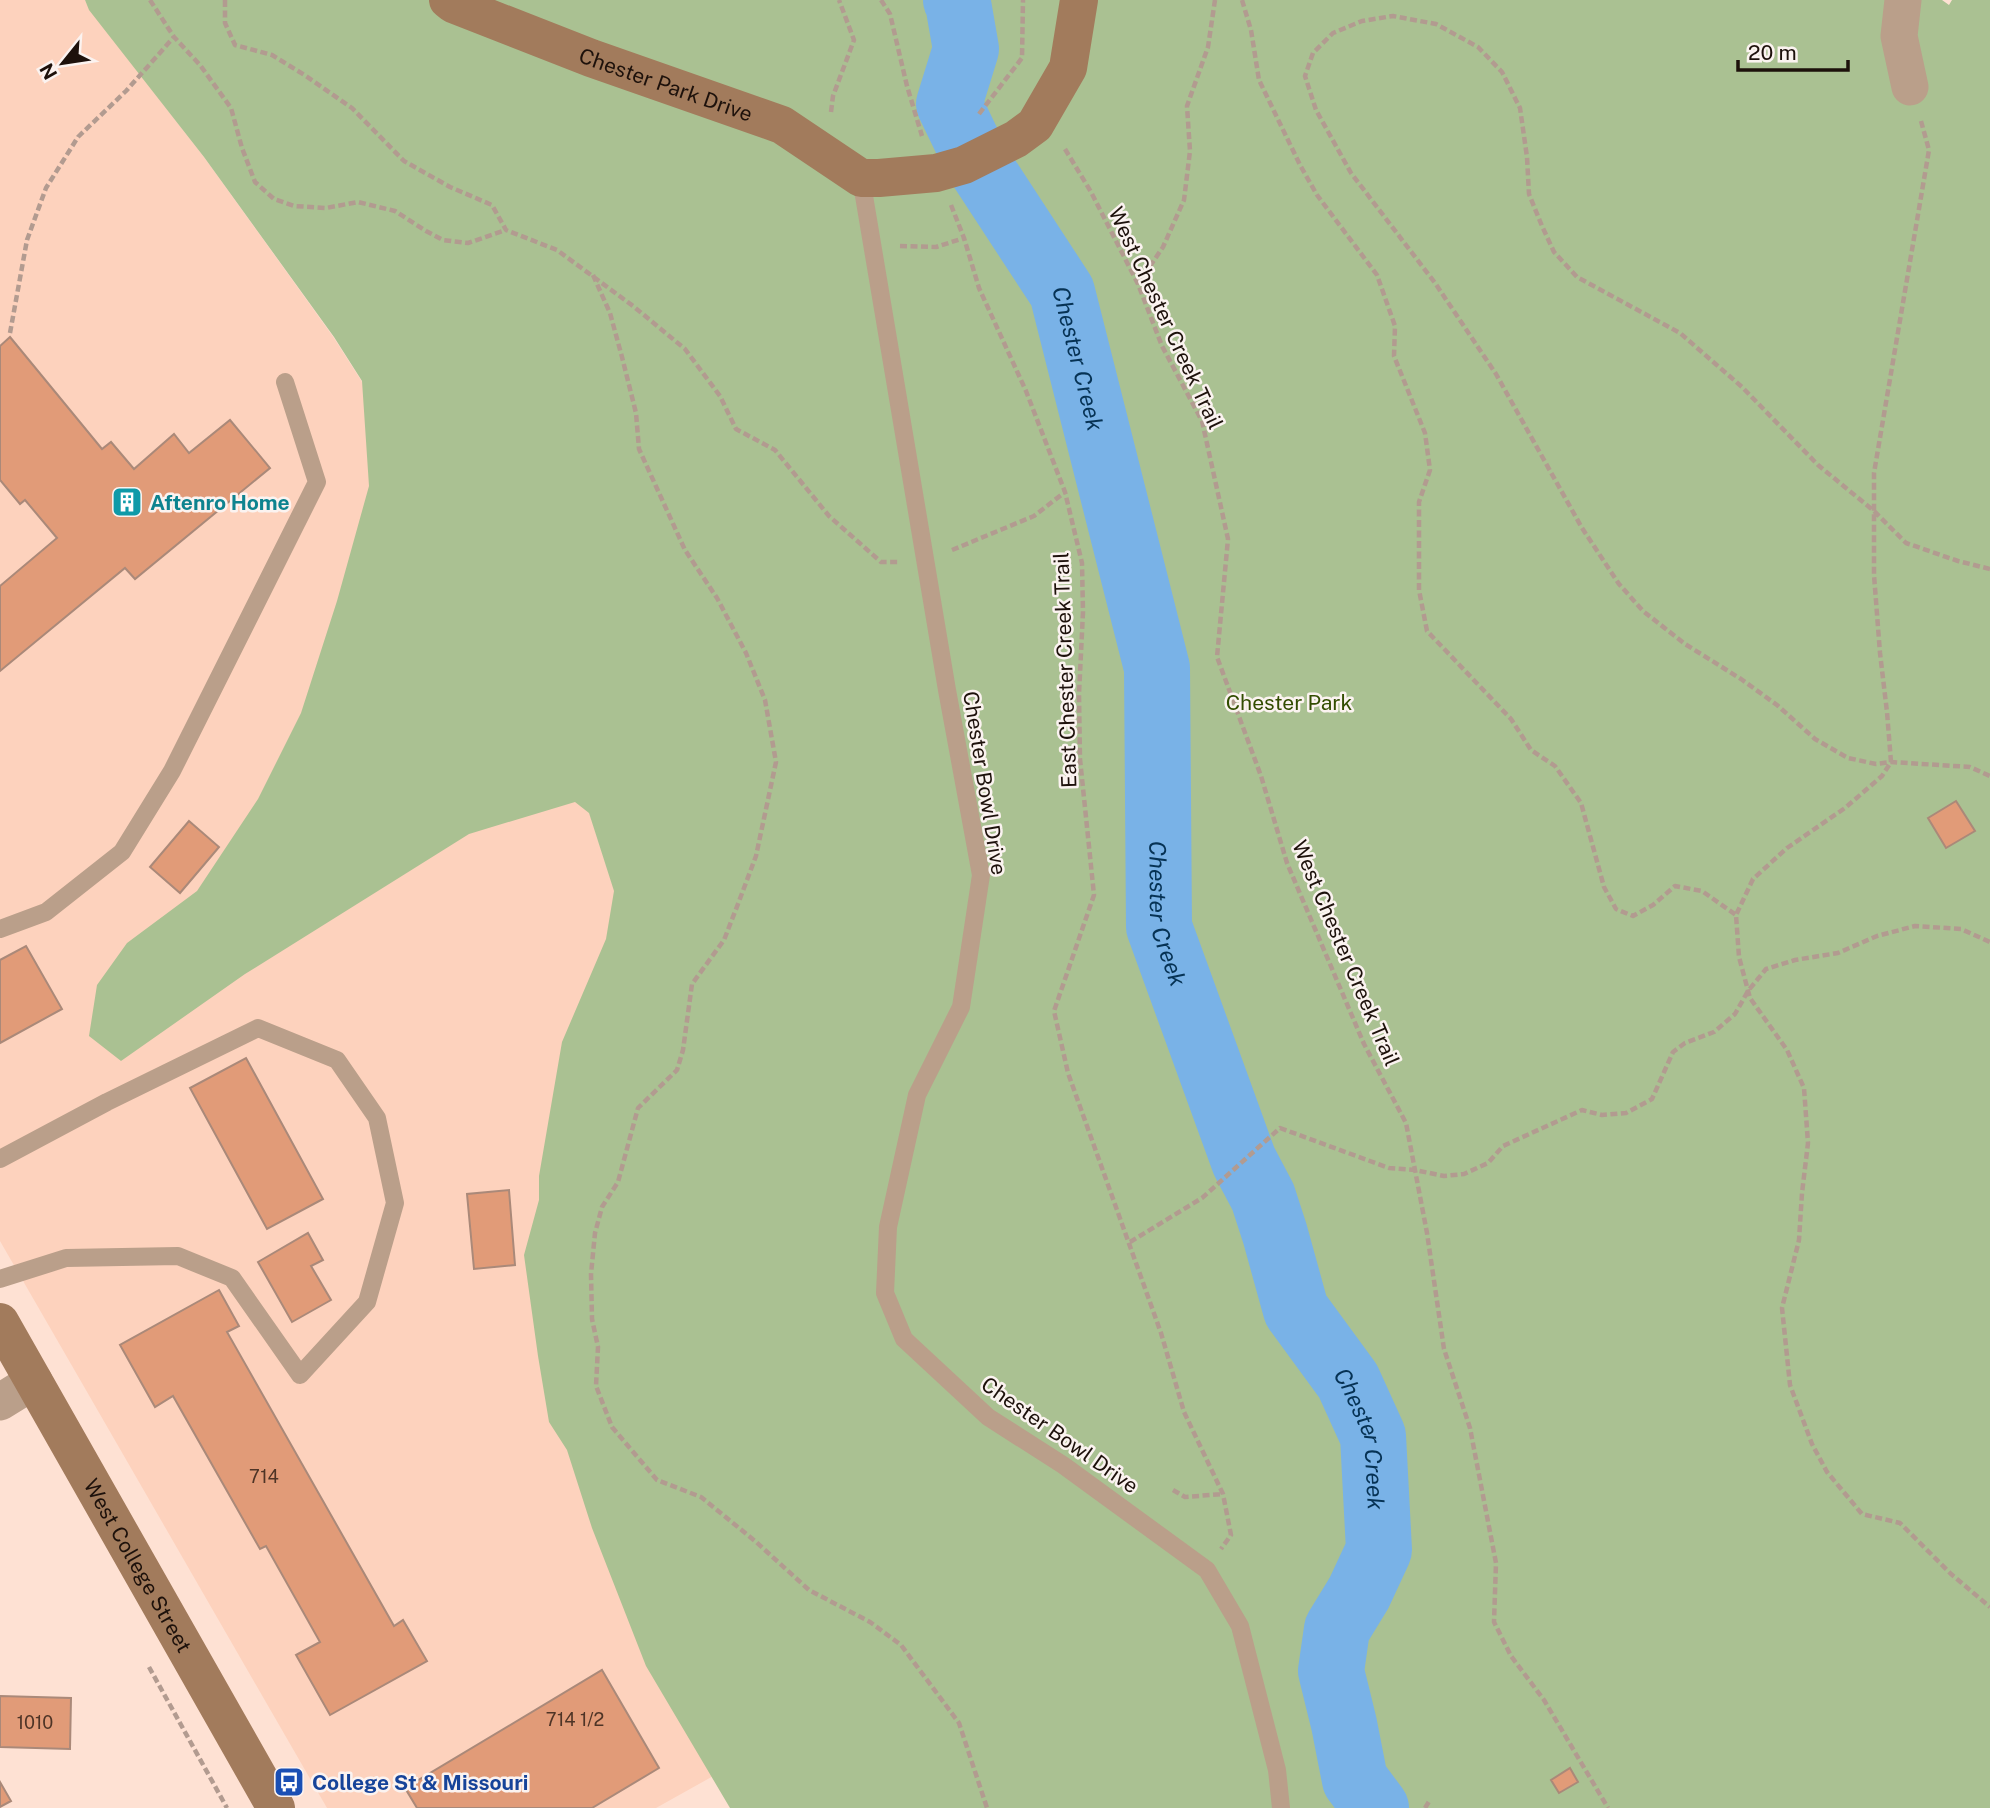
<svg xmlns="http://www.w3.org/2000/svg" width="1990" height="1808" font-family="'Public Sans',sans-serif">
<style>
.built{fill:#fdd2bd}
.green{fill:#aac192}
.lines{fill:none;stroke-linecap:round;stroke-linejoin:round}
.river{stroke:#79b2e7;stroke-width:66}
.building{fill:#e19b78;stroke:#aa8979;stroke-width:2}
.path{stroke:#b29b90;stroke-width:4.5;stroke-dasharray:7 3.5;stroke-linecap:butt}
.lane{stroke:#ba9f8a;stroke-width:18}
.street{stroke:#ba9f8a;stroke-width:37}
.secondary{stroke:#a27b5c;stroke-width:38}
.labels{text-anchor:middle;dominant-baseline:central;stroke-width:5;stroke-linejoin:round;paint-order:stroke}
.number-label{font-size:18px;fill:#4e3426}
.street-label{font-size:21px;fill:#1d110b;stroke:#fbf3f0}
.culture-label{font-size:21px;font-weight:bold;fill:#0d838f;stroke:#fbf3f0;text-anchor:start}
.park-label{font-size:21px;fill:#324d01;stroke:#fbf3f0}
.transit-label{font-size:21px;font-weight:bold;fill:#164399;stroke:#fbf3f0;text-anchor:start}
.water-label{font-size:23px;font-style:italic;fill:#063254;stroke:#fbf3f0}
</style>
<rect width="100%" height="100%" fill="#fee1d3"/>
<path class="built" d="M0,0H85L90,10L204,157L334,338L474,557L577,775L620,908L729,1702L758,1751L656,1808H327L0,1241Z"/>
<path class="green" d="M85,0H1942L1949,5L1952,0H1990V1808H730L646,1666L592,1528L567,1450L549,1422L538,1356L524,1255L539,1200V1176L562,1042L606,939L614,891L589,813L575,802L469,834L245,974L121,1061L89,1036L97,985L127,943L197,891L258,799L301,713L337,601L369,486L362,381L334,337L204,157L89,10Z"/>
<g class="lines">
<path class="river" id="s1" d="M956,0L958,3L966,49L949,104L977,162L1062,292L1157,668L1159,927L1244,1161L1263,1197L1275,1234L1296,1310L1348,1381L1373,1436L1379,1550L1359,1593L1337,1629L1331,1671L1344,1724L1355,1780L1376,1808"/>
</g>
<path class="building" d="M10,337L102,449L111,442L134,469L174,434L189,453L230,420L270,468L135,579L125,568L0,671V586L57,538L25,500L20,504L0,480V346Z
M1956,801L1975,831L1946,848L1928,818Z
M189,821L219,847L180,893L150,867Z
M26,946L62,1009L0,1043V960Z
M246,1058L323,1199L267,1229L190,1088Z
M509,1190L515,1265L474,1269L467,1194Z
M308,1233L323,1260L311,1266L331,1300L292,1322L258,1262Z
M219,1290L239,1326L227,1332L394,1626L403,1620L427,1661L330,1715L296,1655L320,1642L266,1546L260,1549L173,1396L155,1407L120,1345Z
M602,1670L659,1768L592,1808H417L405,1788Z
M0,1696L71,1698L70,1749L0,1747Z
M1570,1768L1578,1782L1559,1793L1551,1780Z
M0,1782L11,1801L0,1807Z"/>
<g class="lines">
<path class="path" d="M150,0L174,37L200,65L231,108L242,148L255,182L274,199L294,206L326,208L358,202L395,211L426,231L443,240L468,243L506,230
M225,0V23L235,45L272,55L306,76L352,108L404,161L450,187L492,205L506,230L557,250L633,306L685,349L720,396L736,429L775,450L829,516L881,562H900
M881,0L890,14L907,86L922,136
M1242,0L1251,30L1259,80L1300,165L1317,195L1377,275L1395,326L1394,356L1425,433L1430,470L1419,502V590L1427,631L1511,719L1531,750L1555,766L1581,803L1604,887L1616,909L1633,916L1653,905L1675,886L1702,891L1736,915
M831,112L833,96L854,40L839,0
M979,114L1022,58L1023,0
M1921,121L1929,150L1874,473V575L1880,653L1887,712L1891,762L1882,776L1845,808L1787,848L1753,879L1736,915L1739,957L1750,998L1787,1050L1804,1088L1808,1143L1802,1193L1799,1240L1782,1308L1790,1385L1812,1444L1827,1472L1862,1514L1900,1523L1951,1574L1990,1607
M1065,149L1091,192L1138,284L1162,346L1202,421L1228,539L1217,657L1261,776L1287,863L1364,1044L1406,1123L1427,1233L1444,1349L1470,1428L1496,1563L1494,1622L1511,1656L1544,1700L1608,1808
M951,205L964,238L979,288L1026,391L1065,492L1082,563L1083,612L1079,694L1080,759L1094,895L1054,1011L1068,1073L1161,1333L1184,1412L1223,1494L1231,1535L1221,1549
M900,246L936,247L964,238
M593,275L610,313L622,357L636,413L639,449L685,550L717,598L746,653L765,700L776,762L756,856L738,904L724,940L692,984L683,1050L677,1070L638,1108L618,1182L602,1207L595,1233L591,1274L592,1319L598,1347L596,1386L612,1427L657,1480L701,1497L755,1541L809,1590L870,1622L901,1645L959,1723L987,1808
M1138,284L1163,247L1184,200L1190,151L1187,106L1208,47L1215,0
M10,333L27,240L46,188L78,137L126,91L174,37
M952,550L1034,516L1065,492
M1990,569L1958,561L1906,543L1874,511L1818,465L1742,387L1680,333L1577,277L1554,252L1542,226L1529,194L1527,157L1520,108L1502,72L1478,47L1436,24L1393,16L1362,21L1333,33L1313,53L1305,76L1316,110L1351,173L1435,283L1496,374L1582,528L1619,584L1643,611L1685,644L1741,679L1777,705L1815,739L1848,758L1876,764L1891,762L1970,767L1990,776
M1130,1242L1202,1198L1280,1128L1389,1168L1415,1170L1444,1176L1464,1174L1488,1163L1503,1146L1582,1110L1602,1115L1626,1113L1652,1099L1673,1052L1685,1043L1714,1032L1735,1014L1748,991L1766,969L1795,960L1838,953L1877,936L1915,926L1961,929L1990,942
M1173,1490L1185,1497L1223,1494
M149,1667L227,1808
M1425,1808L1430,1800"/>
<path class="lane" d="M861,178L947,690L981,875L961,1007L917,1095L888,1227L885,1293L904,1339L988,1417L1063,1465L1207,1570L1240,1626L1277,1770L1281,1808
M0,929L46,912L122,852L172,771L317,482L285,382
M0,1159L107,1102L258,1028L337,1060L377,1118L395,1203L367,1302L300,1375L232,1278L178,1256L66,1258L0,1279"/>
<path class="street" d="M1903,0L1899,36L1910,87
M0,1402L34,1381"/>
<g class="secondary">
<path id="s2" d="M448,0L453,4L591,58L782,125L861,178H879L936,173L964,165L1016,139L1035,125L1068,68L1079,0"/>
<path id="s3" d="M0,1322L276,1808"/>
</g>
</g>
<defs>
<g id="building-square" transform="scale(1.575)"><rect x="-9" y="-9" width="18" height="18" rx="4" fill="#0f9aa8" stroke="#fbf3f0"/><path d="M-4-6H4V6H1V3H-1V6H-4ZM-2.5-4.3h1.7v1.8h-1.7ZM.8-4.3h1.7v1.8H.8ZM-2.5-1h1.7V.8h-1.7ZM.8-1h1.7V.8H.8Z" fill="#fff"/></g>
<g id="bus-square" transform="scale(1.575)"><rect x="-9" y="-9" width="18" height="18" rx="4" fill="#1a4fb4" stroke="#fbf3f0"/><path d="M-5-6H5V4H4V6H2V4H-2V6H-4V4H-5ZM-3.5-4V0h7V-4ZM-3.5 1.2v1.5H-2V1.2ZM2 1.2v1.5H3.5V1.2Z" fill="#fff"/></g>
</defs>
<g fill-rule="evenodd">
<use href="#building-square" x="127" y="502"/>
<use href="#bus-square" x="289" y="1782"/>
</g>
<g class="labels">
<g class="number-label">
<text x="264" y="1476">714</text>
<text x="575" y="1719">714 1/2</text>
<text x="35" y="1722">1010</text>
</g>
<g class="street-label">
<text stroke="none"><textPath href="#s2" startOffset="234">Chester Park Drive</textPath></text>
<text transform="translate(1166 318) rotate(65)">West Chester Creek Trail</text>
<text transform="translate(1065 670) rotate(-92)">East Chester Creek Trail</text>
<text transform="translate(985 783) rotate(81)">Chester Bowl Drive</text>
<text transform="translate(1346 953) rotate(67)">West Chester Creek Trail</text>
<text transform="translate(1060 1435) rotate(35)">Chester Bowl Drive</text>
<text stroke="none"><textPath href="#s3" startOffset="280">West College Street</textPath></text>
</g>
<g class="culture-label">
<text x="150" y="502">Aftenro Home</text>
</g>
<g class="park-label">
<text x="1289" y="702">Chester Park</text>
</g>
<g class="transit-label">
<text x="312" y="1782">College St &amp; Missouri</text>
</g>
<g class="water-label">
<text stroke="none"><textPath href="#s1" startOffset="396">Chester Creek</textPath></text>
<text stroke="none"><textPath href="#s1" startOffset="962">Chester Creek</textPath></text>
<text stroke="none"><textPath href="#s1" startOffset="1530">Chester Creek</textPath></text>
</g>
</g>
<g transform="translate(63 63) rotate(240)" stroke="#fbf3f0" stroke-width="5" paint-order="stroke">
<path d="M0-5L12 26L0 18L-12 26Z" fill="#1d110b"/>
<text y="-10" font-size="19" font-weight="bold" text-anchor="middle" fill="#1d110b">N</text>
</g>
<path d="M1738 60v10h110v-10" fill="none" stroke="#1d110b" stroke-width="3.5"/>
<text x="1748" y="60" font-size="21" fill="#1d110b" stroke="#fbf3f0" stroke-width="5" paint-order="stroke">20 m</text>
</svg>
